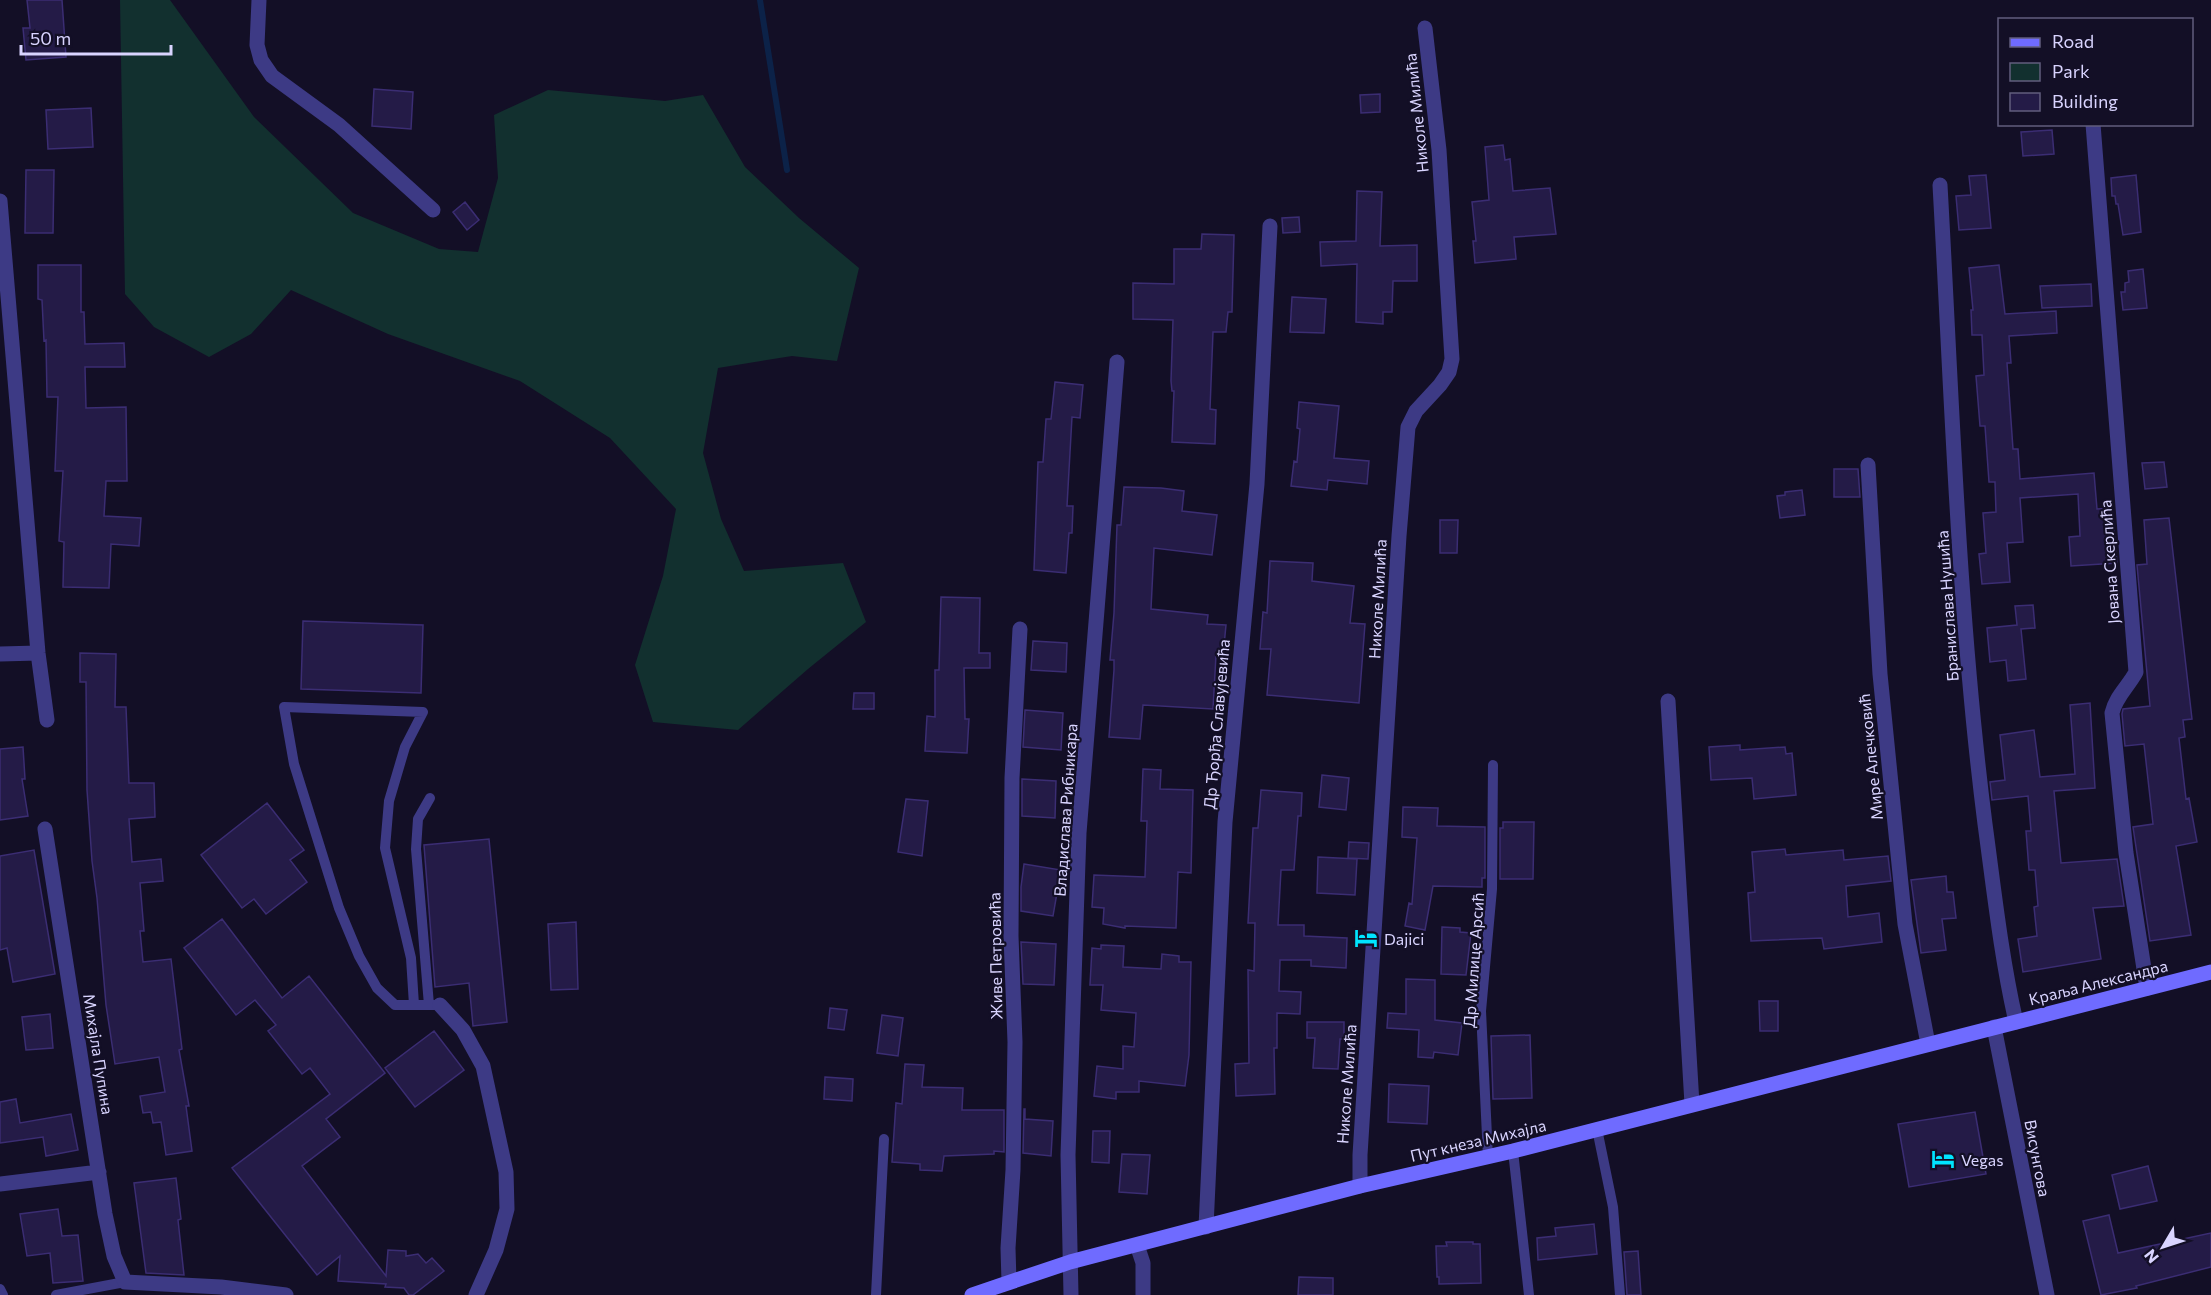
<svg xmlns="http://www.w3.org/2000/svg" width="2211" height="1295" font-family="Commissioner,sans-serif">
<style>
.green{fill:#12302f}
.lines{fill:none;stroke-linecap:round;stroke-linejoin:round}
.stream{stroke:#0c2248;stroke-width:6}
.building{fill:#241b47;stroke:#3b2d73;stroke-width:1.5}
.lane{stroke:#3d3a85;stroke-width:10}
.street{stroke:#3d3a85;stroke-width:15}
.secondary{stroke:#6f6bff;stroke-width:15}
.labels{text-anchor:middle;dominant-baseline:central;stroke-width:4.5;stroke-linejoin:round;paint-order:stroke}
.street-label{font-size:16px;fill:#d9d4ff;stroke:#130f26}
.poi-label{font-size:16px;fill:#d9d4ff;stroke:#130f26;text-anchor:start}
</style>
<rect width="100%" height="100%" fill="#130f26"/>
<path class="green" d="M120,0H170L254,117L353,213L439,249L478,252L498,178L494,115L548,90L665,101L703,95L745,167L799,218L859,268L837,361L792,356L718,368L703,453L721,519L744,571L843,563L866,622L808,669L738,730L653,722L635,665L663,576L676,509L610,438L520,381L388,334L291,290L251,334L209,357L154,327L125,294Z"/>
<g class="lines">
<path class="stream" d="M760,0L787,170"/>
</g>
<path class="building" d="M27,0H62L66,57L26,60L23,28H30Z
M374,89L413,92L411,129L372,126Z
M1380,94V112L1361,113L1360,95Z
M91,108L93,147L48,149L46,110Z
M2052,130L2054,154L2023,156L2021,132Z
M1503,145L1505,160L1510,159L1513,191L1550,188L1556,234L1514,237L1516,259L1475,263L1473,241H1476L1472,202L1489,200L1485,147Z
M26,170H54L53,233H25Z
M1986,175L1991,228L1959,230L1956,196L1971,195L1969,176Z
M2136,175L2141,232L2123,235L2118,204H2116L2115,196H2112L2111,178Z
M1357,191L1382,192L1380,246L1417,245V281H1393L1392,312H1383V324L1356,322L1357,264L1321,266L1320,242L1356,241Z
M465,202L479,220L467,230L453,212Z
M1299,217L1300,232L1283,233L1282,218Z
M1202,234L1234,235L1232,312H1228L1226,332H1213L1210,409L1216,410L1215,444L1172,442L1174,391H1172L1171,381L1173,320L1133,319V283L1174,284V249H1201Z
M38,265H81V312H84L85,344L124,343L125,367H85L86,408L126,407L127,481H106L104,516L141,518L139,546L111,544L109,588L63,587L64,542L59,541L63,471H55L58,397H47L46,340L44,341L42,300L38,299Z
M1999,265L2005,314L2056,311L2057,333L2009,336L2011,363H2007L2013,449H2018L2020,479L2094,473L2097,509L2112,508L2117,563L2071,566L2069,537L2080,536L2078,494L2020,498L2023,542L2007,543L2010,582L1982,584L1979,554L1986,553L1983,513L1996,512L1995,482H1989L1985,426H1980L1976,376L1984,375L1982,335H1972L1971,310H1973L1969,268Z
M2143,269L2147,308L2123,310L2121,292H2125V283L2129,282L2128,271Z
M2091,284L2092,306L2042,308L2040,286Z
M1292,297L1326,299L1324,333L1290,332Z
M1055,382L1083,385L1080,418L1072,417L1067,506H1073L1072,533H1069L1066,573L1034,570L1038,462H1043L1046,419H1051Z
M1299,402L1339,406L1334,458L1369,461L1367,484L1328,480L1327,490L1291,486L1294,461L1297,462L1300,429L1297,428Z
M2164,462L2167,487L2145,489L2142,463Z
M1834,469H1858L1860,497H1834Z
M1124,487L1161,488L1184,491L1182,511L1217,515L1212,555L1154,548L1151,609L1208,615L1207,624L1226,625L1223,656L1216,655L1213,709L1143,705L1140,739L1109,737L1114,670V660H1110L1114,613L1117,525H1121Z
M1802,490L1805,515L1780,518L1777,496L1785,495V492Z
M2169,518L2192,719L2183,720L2185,737L2179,738L2186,799L2189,798L2197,842L2176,846L2191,935L2150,941L2133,827L2153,824L2144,744L2125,746L2122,714L2123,709L2150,706L2137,565L2147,564L2144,520Z
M1440,520H1458L1457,553H1440Z
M1270,561L1313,563L1312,581L1354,586L1350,623L1365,624L1359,703L1267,695L1271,649H1260L1263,612L1267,613Z
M941,597L980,598L979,653H990V668H964L965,719H969L967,753L925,751L927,716L935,717V670H939Z
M2033,605L2035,628L2021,629L2026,679L2008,681L2006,660L1990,662L1987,628L2017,625L2015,606Z
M303,621L423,625L421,693L301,689Z
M1033,641L1067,643L1066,672L1031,670Z
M80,653L116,654L115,707H126L129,783H154L155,817L129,819L132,862L161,859L163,881L140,883L144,931H140L143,962L171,959L182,1049L179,1050L189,1106H186L192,1151L166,1155L161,1122L153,1123L151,1112L143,1113L140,1096L165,1092L159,1057L115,1064L106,1005L97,898L92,861L87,790L86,682H80Z
M854,693H874V709H853Z
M2090,703L2095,788L2054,791L2061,863L2117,859L2124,906L2093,908L2101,959L2023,972L2018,939L2037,936L2034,907L2038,906L2035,870H2029L2026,831H2031L2028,796L1992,800L1990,782L2005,780L2000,735L2034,730L2040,777L2075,774L2070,705Z
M1025,710L1063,713L1061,750L1023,747Z
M1740,745V750L1785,747L1786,754L1792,753L1796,795L1754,799L1752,778L1711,780L1709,747Z
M23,747L25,779H22L28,816L0,820V749Z
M1143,769L1161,770L1160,789L1193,790L1191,873L1178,872L1176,928L1125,926V928L1103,924L1104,908L1092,907L1094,875L1145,877L1147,821H1141Z
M1322,775L1349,778L1346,810L1319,807Z
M1022,779L1056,781L1055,818L1022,816Z
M1261,790L1302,793L1301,816H1298L1294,870H1281L1278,925H1304V936L1347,938L1346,968L1311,966V960H1280L1279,991L1301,992L1300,1014L1277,1013V1048H1274L1275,1094L1236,1096L1235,1064L1249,1063L1248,970L1254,971L1255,923H1248L1253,828H1258Z
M906,799L928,801L922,856L898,852Z
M267,803L304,850L290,860L307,882L266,914L254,899L242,908L201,855Z
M1403,807L1438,808L1437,826L1485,827V878H1482V887L1433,886L1425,930L1405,926L1409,903L1412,904L1417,838L1402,837Z
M1503,822H1534L1533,879H1500V828H1503Z
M489,839L507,1022L473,1026L469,983L435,987L424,845Z
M1349,842L1369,843L1368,859L1348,858Z
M1785,849L1786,855L1843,850L1844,860L1888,856L1891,881L1846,886L1848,917L1879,913L1882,942L1824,949L1822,938L1751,941L1748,893L1755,892L1752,852Z
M34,850L55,974L13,982L7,948L0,950V856Z
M1318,857L1357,859L1355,895L1317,893Z
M1024,864L1061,870L1053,916L1021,911V887Z
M1946,876L1947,892H1953L1956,918L1942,919L1946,950L1921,953L1911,880Z
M222,919L282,998L309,976L385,1073L326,1119L340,1137L302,1166L386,1276L388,1250L406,1251V1256L418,1254L426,1263L432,1258L444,1271L413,1295H409L404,1288L385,1287L386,1284L338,1281L340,1256L317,1275L232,1168L330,1094L310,1068L302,1074L268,1031L276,1025L255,1000L236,1015L184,948Z
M576,922L578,989L551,990L548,924Z
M1442,927L1460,928V932L1471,933L1466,975L1441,974Z
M1021,942L1056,944L1054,985L1023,984Z
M1101,945L1124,946L1123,967L1161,969L1162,954L1179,956V962H1191L1189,1055L1185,1086L1139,1081V1092H1116V1099L1094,1096L1097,1066L1123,1069V1046L1134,1047L1136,1013L1101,1010L1103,985H1090L1092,948L1101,949Z
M1406,979L1435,980V1020L1462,1023L1458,1055L1434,1052L1433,1058L1418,1057L1419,1030L1387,1028L1388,1013L1406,1014Z
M1759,1001H1778V1031H1760Z
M830,1008L847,1010L844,1030L828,1028Z
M50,1014L53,1048L26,1050L22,1017Z
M882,1015L903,1018L898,1056L877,1053Z
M1307,1022H1344V1039H1340L1338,1069L1313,1068L1315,1038H1307Z
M434,1031L464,1070L415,1107L385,1068Z
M1530,1035L1532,1098L1493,1099L1491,1036Z
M905,1064L924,1065L922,1087L963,1088L962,1110H1004V1152L994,1151V1154L944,1156L942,1171L920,1170V1164L892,1162L896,1103L902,1104Z
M825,1077L853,1079L852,1101L824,1099Z
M1389,1084L1429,1086L1427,1124L1388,1122Z
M16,1099L20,1123L71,1114L78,1150L46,1156L43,1137L0,1143V1102Z
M1024,1109H1025V1119L1053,1121L1051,1156L1023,1153Z
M1975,1112L1986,1174L1909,1187L1898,1124Z
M1093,1131H1110L1109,1163L1092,1162Z
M1122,1154L1150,1155L1147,1194L1119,1192Z
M2148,1166L2157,1201L2120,1209L2112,1175Z
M176,1178L181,1219L178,1220L184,1275L146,1273L134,1183Z
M58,1209L62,1236L78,1235L83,1281L53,1283L50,1253L27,1256L20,1214Z
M2109,1215L2118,1253L2211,1233V1267L2136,1286L2137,1288L2101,1295L2083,1221Z
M1594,1224L1597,1254L1538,1260L1537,1238L1556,1236L1555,1228Z
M1446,1242H1473V1244H1480L1481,1283L1439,1284V1277H1437L1436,1246H1447Z
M1638,1251L1641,1295H1627L1624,1252Z
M1299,1277L1333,1278V1295H1298Z"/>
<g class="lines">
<path class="lane" d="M414,1005L411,958L385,848L389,801L405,747L423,712L284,707L294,764L339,908L359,956L377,988L395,1005H440
M429,1005L416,849L418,819L430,798
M1597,1129L1613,1207L1620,1295
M1513,1151L1529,1295
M1488,1157L1481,1011L1492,889L1493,765
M0,1289L3,1295
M56,1295L125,1282
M876,1295L884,1139"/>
<path class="street" d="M259,0L257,45L261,60L272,76L339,125L433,210
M2093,124L2136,672C2128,687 2116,696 2112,713L2126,853L2147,988
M1940,185C1952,398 1958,612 1985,824C1994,890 2001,956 2016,1022
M0,201L38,653L47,720
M1868,465L1880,674L1905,924L1928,1044
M0,654L38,653
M1668,701L1692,1104
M45,829L105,1214L114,1256L125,1282L221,1287L286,1295
M440,1005L463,1030L483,1066L506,1172L507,1209L496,1250L476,1295
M1994,1027L2047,1295
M0,1184L99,1172
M1360,1186V1155L1399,536L1408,427L1416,411L1440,385L1449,372L1452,359L1439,150L1425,28
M1206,1227L1225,822L1257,484L1270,226
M1137,1245L1143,1263V1295
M1009,1282L1008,1248L1013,1170L1015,1042L1011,936L1012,778L1020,629
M1071,1295L1068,1155L1079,833L1117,362"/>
<path class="secondary" d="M972,1295L1070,1262L1360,1186L1513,1151L2211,972"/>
</g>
<defs>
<g id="hotel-bare" transform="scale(1.8)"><path d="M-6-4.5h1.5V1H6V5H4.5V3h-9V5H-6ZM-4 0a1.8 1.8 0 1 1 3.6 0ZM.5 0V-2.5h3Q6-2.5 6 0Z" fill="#00e5ff" stroke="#130f26" stroke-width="2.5" paint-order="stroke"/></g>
</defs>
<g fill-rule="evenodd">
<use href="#hotel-bare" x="1366" y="938"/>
<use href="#hotel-bare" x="1943" y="1159"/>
</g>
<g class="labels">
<g class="street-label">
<text transform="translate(1416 113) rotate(-96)">Николе Милића</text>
<text transform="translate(2109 562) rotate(-94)">Јована Скерлића</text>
<text transform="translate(1377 599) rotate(-87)">Николе Милића</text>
<text transform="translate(1947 606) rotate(-94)">Бранислава Нушића</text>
<text transform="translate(1216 724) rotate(-85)">Др Ђорђа Славујевића</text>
<text transform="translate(1870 757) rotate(-96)">Мире Алечковић</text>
<text transform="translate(1065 810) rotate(-86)">Владислава Рибникара</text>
<text transform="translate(995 956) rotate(-91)">Живе Петровића</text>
<text transform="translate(1473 960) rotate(-86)">Др Милице Арсић</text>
<text transform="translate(2098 982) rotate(-14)">Краља Александра</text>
<text transform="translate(99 1054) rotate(81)">Михајла Пупина</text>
<text transform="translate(1346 1084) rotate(-86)">Николе Милића</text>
<text transform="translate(1478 1140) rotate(-13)">Пут кнеза Михајла</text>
<text transform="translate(2038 1158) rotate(79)">Висунгова</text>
</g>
<g class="poi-label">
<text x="1384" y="938">Dajici</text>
<text x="1961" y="1159">Vegas</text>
</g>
</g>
<rect x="1998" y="18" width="195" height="108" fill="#130f26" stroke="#625e7d" stroke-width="1.5"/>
<rect x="2010" y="38" width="30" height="9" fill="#6f6bff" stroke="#625e7d" stroke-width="1.5"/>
<text x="2052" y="48" font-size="18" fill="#d9d4ff">Road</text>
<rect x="2010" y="63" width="30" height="18" fill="#12302f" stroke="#625e7d" stroke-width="1.5"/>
<text x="2052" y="78" font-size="18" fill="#d9d4ff">Park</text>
<rect x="2010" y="93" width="30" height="18" fill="#241b47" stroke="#625e7d" stroke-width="1.5"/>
<text x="2052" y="108" font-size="18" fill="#d9d4ff">Building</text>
<g transform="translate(2163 1247) rotate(231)" stroke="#130f26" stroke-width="4.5" paint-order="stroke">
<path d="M0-4.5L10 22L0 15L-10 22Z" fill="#d9d4ff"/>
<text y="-9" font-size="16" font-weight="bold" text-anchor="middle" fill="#d9d4ff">N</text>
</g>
<path d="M21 45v9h150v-9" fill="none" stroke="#d9d4ff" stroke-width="3"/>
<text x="30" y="45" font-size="18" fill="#d9d4ff" stroke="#130f26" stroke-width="4.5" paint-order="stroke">50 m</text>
</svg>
